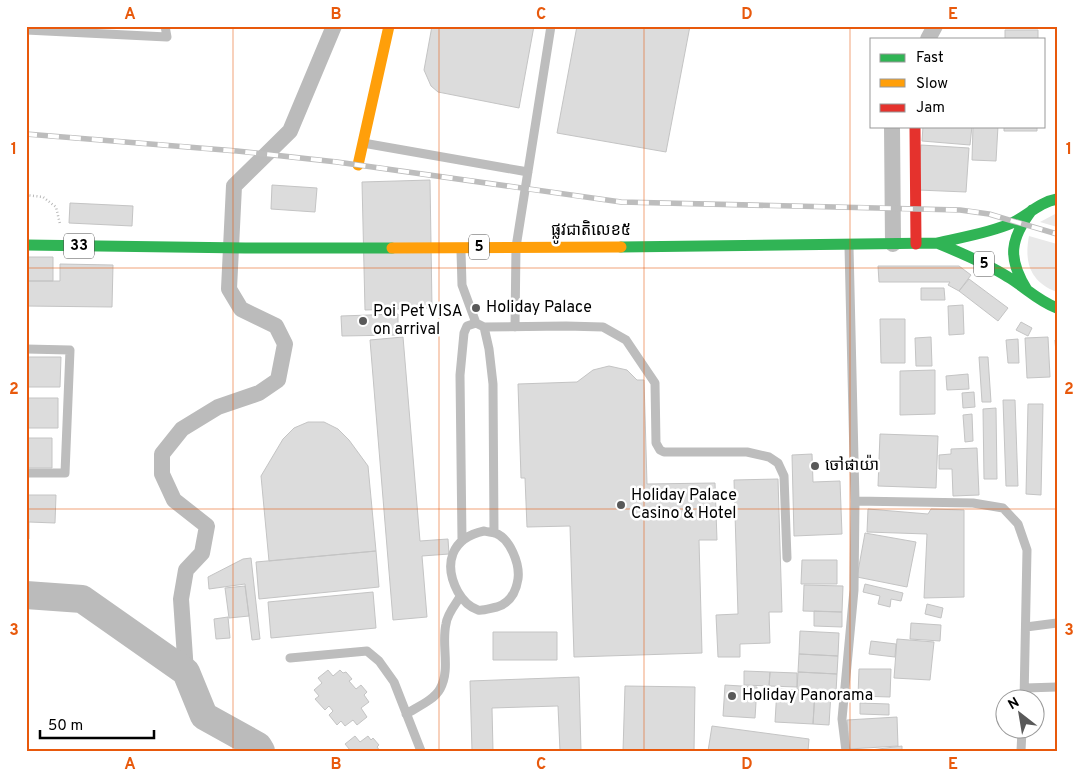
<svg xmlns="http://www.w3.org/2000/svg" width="1083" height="777" font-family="Overpass,'Noto Sans Khmer',sans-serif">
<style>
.green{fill:#e9e9e9}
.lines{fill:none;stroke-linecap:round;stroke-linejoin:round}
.canal{stroke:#bbb;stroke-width:16}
.river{stroke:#bbb;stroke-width:28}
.building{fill:#dcdcdc;stroke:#c4c4c4}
.path{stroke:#b8b8b8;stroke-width:2.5;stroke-dasharray:1 2.5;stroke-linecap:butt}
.lane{stroke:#bdbdbd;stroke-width:9}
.street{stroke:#bdbdbd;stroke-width:16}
.fast{stroke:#30b455;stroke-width:11}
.slow{stroke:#ff9f0a;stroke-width:11}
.jam{stroke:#e5322d;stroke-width:11}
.rail-casing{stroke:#bdbdbd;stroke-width:5.5}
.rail{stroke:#fff;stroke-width:4;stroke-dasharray:11;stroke-linecap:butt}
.grid{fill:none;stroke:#e8590c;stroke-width:1;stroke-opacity:0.55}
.poi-dot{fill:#595959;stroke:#fff;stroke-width:2}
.labels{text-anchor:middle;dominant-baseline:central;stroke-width:5;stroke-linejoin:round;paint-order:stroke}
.shield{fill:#fff;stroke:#4c4c4c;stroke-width:1}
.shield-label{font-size:15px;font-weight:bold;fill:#000}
.street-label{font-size:16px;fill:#000;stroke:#fff}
.poi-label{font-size:16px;fill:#000;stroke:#fff;text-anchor:start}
.neatline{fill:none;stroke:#e8590c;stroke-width:2}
.grid-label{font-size:16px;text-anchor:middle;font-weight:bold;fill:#e8590c}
</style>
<rect width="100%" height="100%" fill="#fff"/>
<path class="green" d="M1057,213V227L1040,222Z
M1029,236L1057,244V292C1030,282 1024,262 1029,236Z"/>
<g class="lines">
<path class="canal" d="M186,672L181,599L186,570L202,553L207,526L174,500L162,474V454L182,429L218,407L259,393L278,380L285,344L276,326L241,309L229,289L234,186L290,131L334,26"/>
<path class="river" d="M26,595L82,599L186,672L204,716L258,746L261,751"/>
</g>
<path class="building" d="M432,26H534L519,108L438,92L431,86L424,70Z
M577,26H690L666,152L557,133Z
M1005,30H1038V39H1005Z
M923,126H972L970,145L922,141Z
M973,126H998L996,161L972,160Z
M1004,126H1037V131H1004Z
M921,145L969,148L966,192L918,190Z
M430,180L432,308L365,310L362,182Z
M272,185L317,188L315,212L271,209Z
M70,203L133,206L132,226L69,223Z
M28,257H53V281H28Z
M26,264H28V281H60V264L113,265L112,307L26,306Z
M878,266H959L971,275L959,291L948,285L950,282H879Z
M969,279L1008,308L998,321L959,291Z
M921,288H944L945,300H921Z
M963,305L964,334L949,335L948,306Z
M398,314V335L342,336L341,316Z
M880,319H905V363H881Z
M1021,322L1032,328L1028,336L1016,330Z
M403,337L420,541L448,539L449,554L422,556L427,617L393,620L370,340Z
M931,337L932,366H916L915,338Z
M1048,337L1050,377L1027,378L1025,338Z
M1018,339L1019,363H1008L1006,340Z
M1055,340H1057V367Z
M26,357H61L60,387H26Z
M979,357H988L991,402H982Z
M609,366L627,370L637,380H644L647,484L715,483L717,540H699L702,653L574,657L570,526L527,527L525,478H521L518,384L577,382L593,370Z
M935,370V414L900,415V371Z
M968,374L969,389L947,390L946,376Z
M974,392L975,407L963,408L962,393Z
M26,398H58V428H26Z
M1003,400H1015L1018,486H1006Z
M1028,404H1043L1041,495L1026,494Z
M996,408L997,479H984L983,409Z
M972,414L973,441L965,442L963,415Z
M308,422H324L338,429L349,440L368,466L376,551L269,561L261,476L283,439L294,428Z
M880,434L938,436L936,488L878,486Z
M26,438H52V468H26Z
M977,448L979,495L953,496L952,469H939V455L951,454V449Z
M812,454L813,482L840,481L842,534L794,536L792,455Z
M778,479L782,612H769L770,643L740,644V657H718L716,615L738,614L734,480Z
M26,495H56L55,523L29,522V539H26Z
M868,509L928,514L931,509L964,510V597L924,598L927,534L867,532Z
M865,533L916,542L907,587L857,577Z
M376,551L379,587L259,599L256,562Z
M251,558L260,639L252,640L245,584L209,589L208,577L243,559Z
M802,560H837V584H801Z
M865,584L903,593L901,601L891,599L890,607L878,604L880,596L863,592Z
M804,585L843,586L842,612L803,611Z
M245,586L249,616L229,618L225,588Z
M373,592L376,628L271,638L268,602Z
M927,604L943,608L941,618L925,614Z
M814,611L842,612V627L814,626Z
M228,617L230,638L216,639L214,619Z
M911,623L941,625L940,641L910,639Z
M800,631L839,633L838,656L799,654Z
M493,632H557V660H493Z
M897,639L934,642L930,680L894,678Z
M871,641L896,644L895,657L869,654Z
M799,654L838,656L837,674L798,672Z
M859,669H891L890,697L858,696Z
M328,670L333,676L340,670L343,673L346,672L352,679L349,681L356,689L361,685L367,692L364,695L369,702L361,708L367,717L357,725L353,720L345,726L341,721L337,725L329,715L333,711L329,706L325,710L315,699L319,696L314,690L322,683L318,678Z
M744,671L770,672L769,686L744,685Z
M770,672L797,673V687L769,686Z
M798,672L837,674L836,692H831L829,725L813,724L815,691L797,690Z
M579,677L581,751H560L558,706L492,708L493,751H472L470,681Z
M725,685L757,687L755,718L723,716Z
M625,686L695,687L694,751H623Z
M777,689L815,691L813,724L775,722Z
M860,703L889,704V715L860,714Z
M897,717L898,746L849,749L847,720Z
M712,726L809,739L808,751H708Z
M355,736L360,742L368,736L371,740L373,738L379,745L377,747L380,751H348L350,750L345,744Z
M902,746V751H863Z"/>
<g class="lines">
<path class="path" d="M26,195L43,197L56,207L60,224"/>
<path class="lane" d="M26,30L167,37L165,26
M363,143L528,172
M461,251L462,285L476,323
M484,327L566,326L603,327L626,340L655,383L656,443L660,450L664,452H747L769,457L778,463L784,476L787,558
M515,327L516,247L551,26
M26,349L70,350L65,473H26
M855,501L973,503L1003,508L1018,524L1027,550L1024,700
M484,531C487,532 492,532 495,533C510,538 520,564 518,579C516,592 510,603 497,607C491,608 483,611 478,610C469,607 462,599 458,592C443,564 451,538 484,531Z
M462,540L460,375L464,333L467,326L476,323L484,327L489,349L493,384L494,533
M1026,627L1057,623
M290,658L367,651L379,661L394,682L421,751
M1025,688L1057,687
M406,714C417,707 434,700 440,689C451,669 441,645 446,624C447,614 455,605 460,597
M846,751L842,719L854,590L855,501L849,247
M1021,751L1022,730"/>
<path class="street" d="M928,39L935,26
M892,126L893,244"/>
<path class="fast" d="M937,243C961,253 986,263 1008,277C1025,287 1038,301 1057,308
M26,245L245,248H392
M621,247L937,243C963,237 989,233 1012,223C1028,215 1040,202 1057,199
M1027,290C1007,258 1010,239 1032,210"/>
<path class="slow" d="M358,165L389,26
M392,248L621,247"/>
<path class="jam" d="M915,126L916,244"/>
<g class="rail-casing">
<path id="rail" d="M26,134L237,151L337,162L621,202L960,210L989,214L1057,234"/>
</g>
<use href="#rail" class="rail"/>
</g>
<path class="grid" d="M233,26V751M439,26V751M644,26V751M850,26V751M26,268H1057M26,509H1057"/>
<g class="poi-dot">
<circle cx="476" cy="308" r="5"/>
<circle cx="363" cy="321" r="5"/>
<circle cx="815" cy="466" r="5"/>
<circle cx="621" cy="505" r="5"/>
<circle cx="732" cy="696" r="5"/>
</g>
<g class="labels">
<g class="shield">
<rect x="64" y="233.5" width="30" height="25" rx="4"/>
<rect x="469" y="234.5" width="20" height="25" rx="4"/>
<rect x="974" y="251.5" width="20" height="25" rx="4"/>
</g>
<g class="shield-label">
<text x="79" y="246">33</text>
<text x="479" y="247">5</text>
<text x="984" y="264">5</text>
</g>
<g class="street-label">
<text x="591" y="231">ផ្លូវជាតិលេខ៥</text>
</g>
<g class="poi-label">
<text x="486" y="308">Holiday Palace</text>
<text x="373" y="312">Poi Pet VISA<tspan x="373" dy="18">on arrival</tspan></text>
<text x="825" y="466">ចៅផាយ៉ា</text>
<text x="631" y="496">Holiday Palace<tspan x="631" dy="18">Casino &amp; Hotel</tspan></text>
<text x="742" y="696">Holiday Panorama</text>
</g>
</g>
<rect width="1083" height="777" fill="none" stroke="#ffffff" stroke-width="55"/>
<rect x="870" y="38" width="175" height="90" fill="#ffffff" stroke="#999999"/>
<rect x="880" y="54" width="25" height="8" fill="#30b455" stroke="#999999"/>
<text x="916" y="62" font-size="15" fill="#000000">Fast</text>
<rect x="880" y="79" width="25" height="8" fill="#ff9f0a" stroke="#999999"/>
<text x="916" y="88" font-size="15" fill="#000000">Slow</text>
<rect x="880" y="104" width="25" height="8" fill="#e5322d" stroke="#999999"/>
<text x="916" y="112" font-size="15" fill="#000000">Jam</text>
<g transform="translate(1020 714) rotate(329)"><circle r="24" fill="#ffffff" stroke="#999999"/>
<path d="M0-4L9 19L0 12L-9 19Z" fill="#595959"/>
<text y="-8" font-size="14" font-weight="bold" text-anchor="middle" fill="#000000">N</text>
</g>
<path d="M40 730v8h114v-8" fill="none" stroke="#000000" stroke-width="2.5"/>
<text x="48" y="730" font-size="15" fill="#000000" stroke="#ffffff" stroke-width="4" paint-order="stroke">50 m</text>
<rect x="28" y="28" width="1028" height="722" class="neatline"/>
<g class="grid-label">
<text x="130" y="19">A</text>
<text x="336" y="19">B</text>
<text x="541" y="19">C</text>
<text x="747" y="19">D</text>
<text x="953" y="19">E</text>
<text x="14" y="154">1</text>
<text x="1069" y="154">1</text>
<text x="14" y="394">2</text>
<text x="1069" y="394">2</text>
<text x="14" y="635">3</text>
<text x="1069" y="635">3</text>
<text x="130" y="769">A</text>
<text x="336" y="769">B</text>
<text x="541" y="769">C</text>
<text x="747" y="769">D</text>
<text x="953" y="769">E</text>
</g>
</svg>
